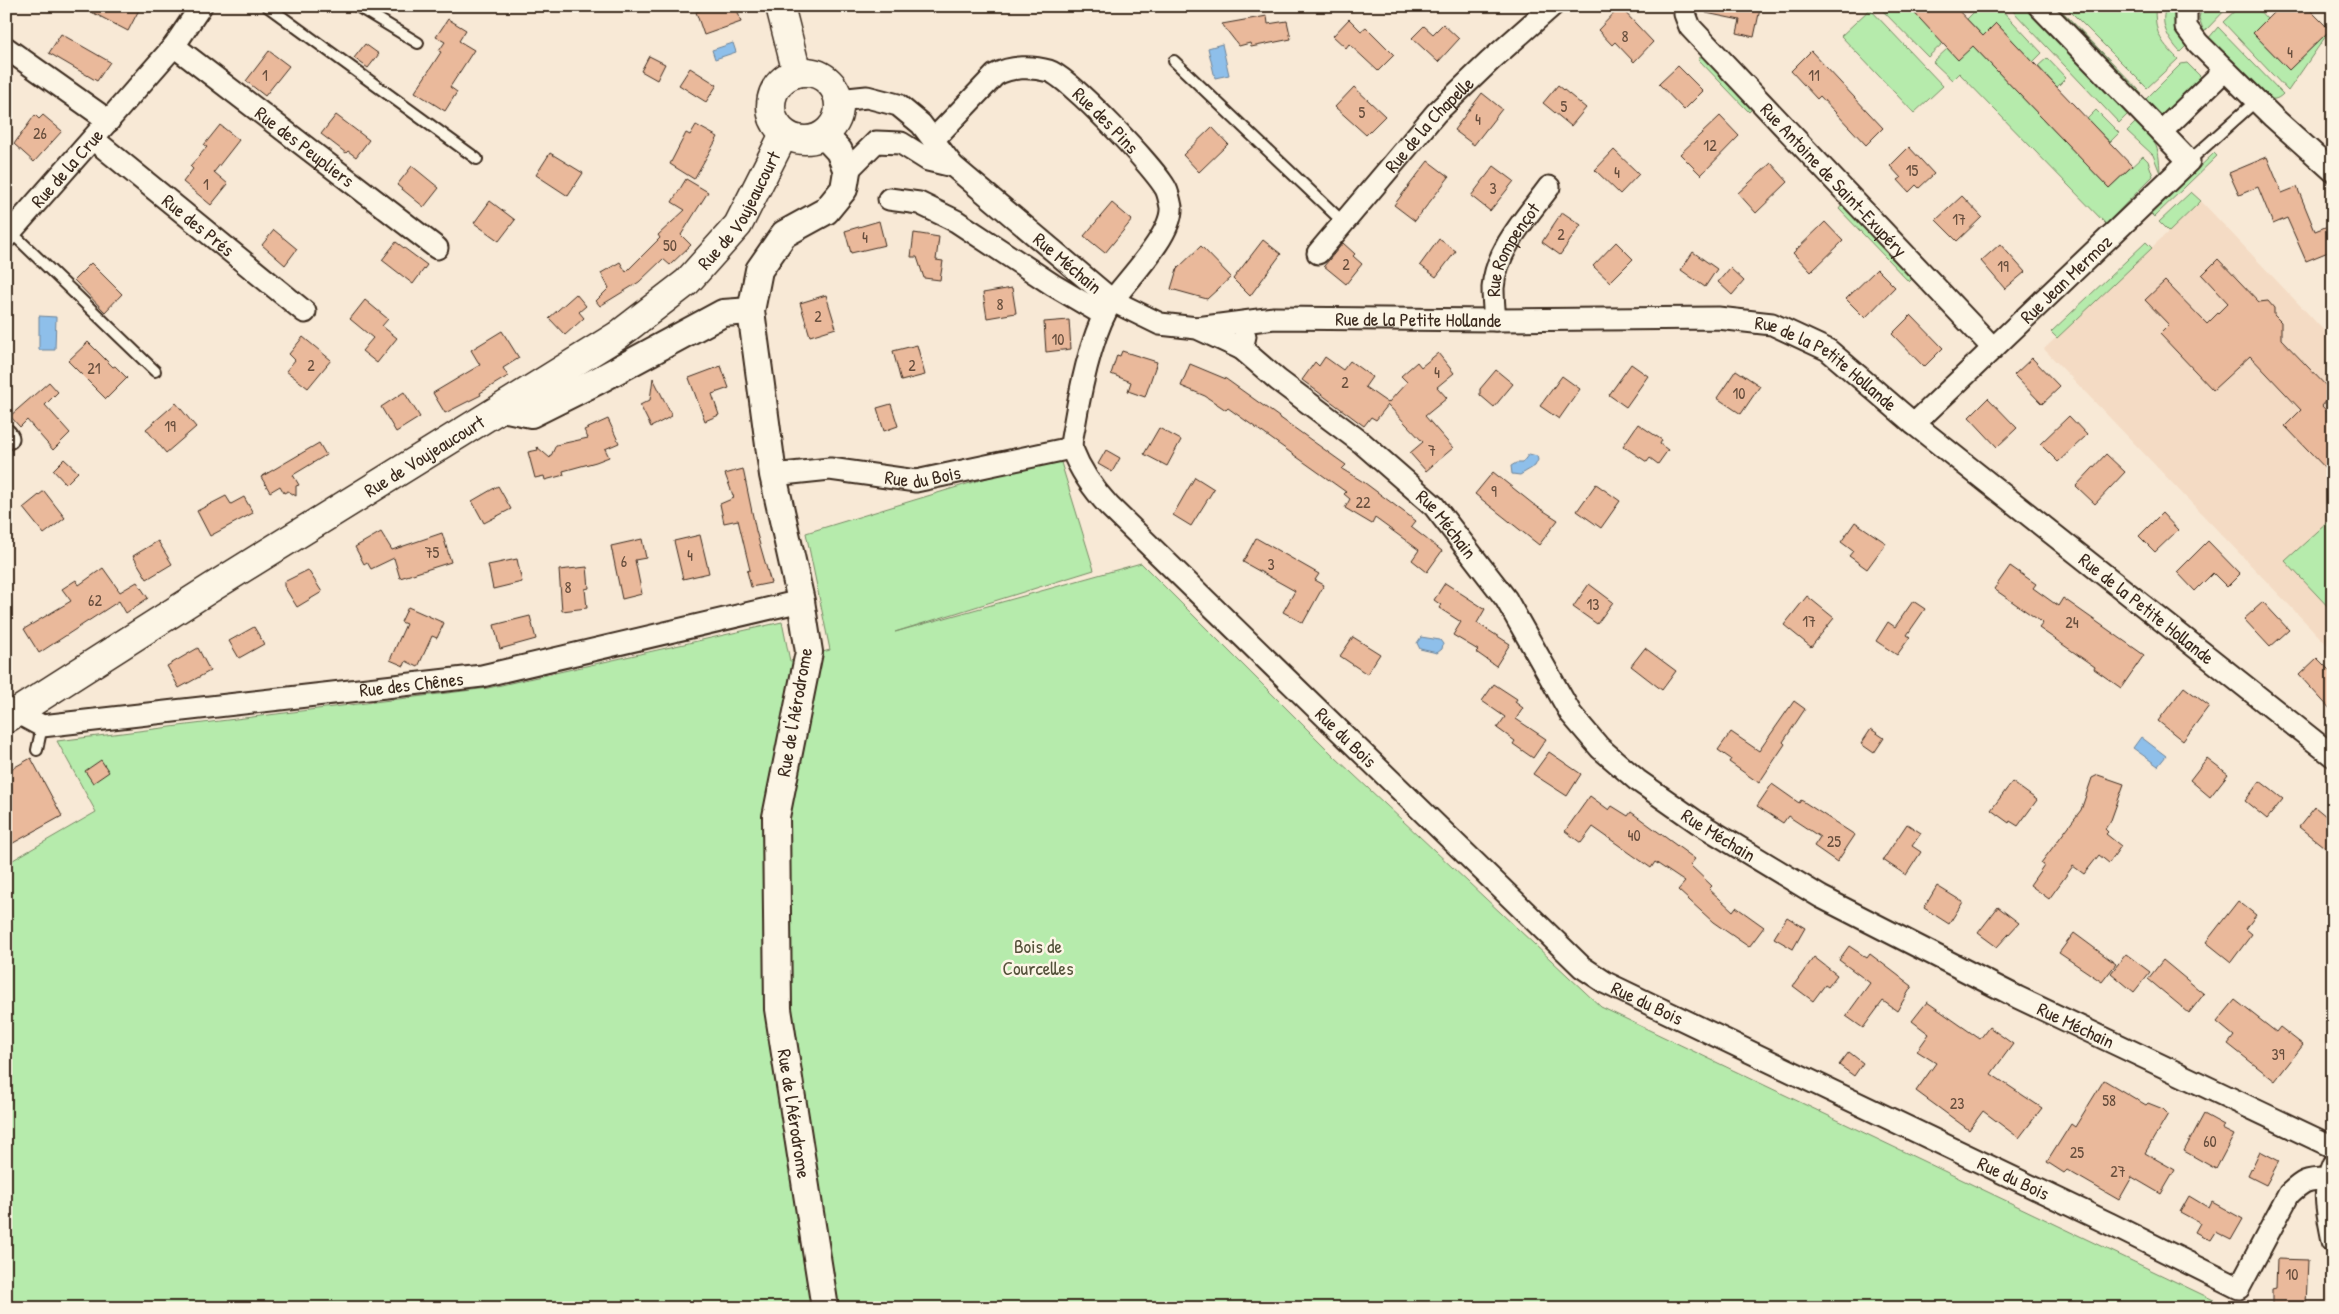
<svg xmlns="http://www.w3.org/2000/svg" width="2339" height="1314" font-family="'Patrick Hand',sans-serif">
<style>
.built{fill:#f4dbc4}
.green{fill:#b6ebac;stroke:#788a65}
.water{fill:#8ebfea;stroke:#6d8398}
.building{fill:#eab99b;stroke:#3b2a1e}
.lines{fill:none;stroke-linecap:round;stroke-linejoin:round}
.service-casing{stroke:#3b2a1e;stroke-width:14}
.minor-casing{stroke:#3b2a1e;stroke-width:25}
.tertiary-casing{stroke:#3b2a1e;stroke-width:30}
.secondary-casing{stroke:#3b2a1e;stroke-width:31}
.service{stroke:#fcf5e5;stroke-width:10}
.minor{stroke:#fcf5e5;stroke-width:21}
.tertiary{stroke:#fcf5e5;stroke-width:26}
.secondary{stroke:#fcf5e5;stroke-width:28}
.labels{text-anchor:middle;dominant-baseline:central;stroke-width:5;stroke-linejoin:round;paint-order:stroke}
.number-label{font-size:16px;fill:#674e3d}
.street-label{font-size:19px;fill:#3b2a1e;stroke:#fcf5e5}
.park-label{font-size:19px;fill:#54513a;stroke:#fcf5e5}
</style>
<rect width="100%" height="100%" fill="#f8e9d6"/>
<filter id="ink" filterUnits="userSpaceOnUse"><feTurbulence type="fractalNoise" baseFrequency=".02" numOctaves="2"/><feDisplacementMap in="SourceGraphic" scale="10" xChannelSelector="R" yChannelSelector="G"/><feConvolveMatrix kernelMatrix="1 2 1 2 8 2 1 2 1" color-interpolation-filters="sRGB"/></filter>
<g filter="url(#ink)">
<path class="built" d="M2201,201L2333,340V651L2044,349Z"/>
<path class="green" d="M1878,6H1908L1943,43L1928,57Z
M1980,6H1998L2042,53L2033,62L1996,23L1983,36L1967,19Z
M2015,6H2024L2128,114L2119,123L2012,10Z
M2049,6H2057L2142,93L2138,97Z
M2065,6H2155C2155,33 2159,40 2178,59L2147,88Z
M2167,6H2174C2173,22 2175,34 2186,46L2180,52C2169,40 2158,23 2167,6Z
M2202,6H2229L2204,32L2199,18Z
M2240,6H2255L2267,19L2253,33L2289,70L2330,30L2288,91L2223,22Z
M1870,9L1943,86L1914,113L1841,36Z
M2218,27L2283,94C2277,100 2273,100 2266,98L2208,39Z
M1973,46L2109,188L2143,156L2148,161L2153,176L2106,224L1959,73L1952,80L1933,62L1948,48Z
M1702,56L1752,109L1749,112L1698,59Z
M2047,58L2066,78L2057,87L2038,66Z
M2187,63L2204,80L2163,122L2143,102L2181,64Z
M2096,110L2119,133L2110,142L2087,119Z
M2136,122C2156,142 2159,144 2160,173L2153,155L2127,131Z
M2214,153L2217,156L2154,217L2151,214Z
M2191,192L2201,201L2169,232L2159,222Z
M1842,205L1913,278L1909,282L1839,209Z
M2146,242L2152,248L2057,338L2051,332Z
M1059,456L1094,570L895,632L1141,563L1336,758L1601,1007L2222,1304L2219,1308H6V864L96,812L57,741L488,688L782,622L790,661L830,650L806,533Z
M2328,522L2333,527V612L2285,561Z"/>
<path class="water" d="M733,43L736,52L715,59L712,50Z
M1222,44L1229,75L1215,78L1208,48Z
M39,316L56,317L55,350H39Z
M1529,454L1537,456L1538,460L1535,466L1520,475L1512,474L1511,466L1516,463H1522Z
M1421,637L1440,640L1443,644L1442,649L1437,653L1420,649L1417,643Z
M2141,737L2166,756L2158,766L2133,748Z"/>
<path class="building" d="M80,6H141L128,31Z
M712,6H736L741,22L704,35L696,12Z
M1706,6H1746L1760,9L1754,37L1737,33L1740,20L1706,13Z
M1908,6H1954L1983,36L1996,23L2132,166L2109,188L1973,46L1958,60Z
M2280,6H2306L2330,30L2289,70L2253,33Z
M1620,7L1653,42L1634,62L1615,42L1612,45L1598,30Z
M1267,16L1268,24L1287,21L1291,39L1251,47L1250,43L1239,46L1222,24Z
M448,19L466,30L459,41L474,50L450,87L457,92L445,111L415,92L441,52L439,51L445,42L436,37Z
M1349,19L1361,31L1366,27L1394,55L1378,71L1349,44L1346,48L1333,36Z
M1443,24L1459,39L1438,62L1412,38L1424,26L1433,34Z
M61,34L110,62L97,81L49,53Z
M365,44L379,54L368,68L354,58Z
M269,51L289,66L265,96L246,81Z
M1811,51L1883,128L1866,145L1820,96L1817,99L1791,71Z
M649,56L665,64L657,80L641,71Z
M1678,66L1703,91L1684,110L1659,84Z
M690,68L717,85L706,102L679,85Z
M1558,85L1586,108L1571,126L1543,103Z
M1354,87L1385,116L1366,135L1335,107Z
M1482,93L1502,109L1474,145L1454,130Z
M35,115L39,119L43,115L62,131L34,162L14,144Z
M336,115L369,140L356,157L348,151L346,153L321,134Z
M1720,116L1739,136L1701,175L1680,154Z
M220,125L239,140L214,172L228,184L211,205L183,182L193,169L190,166L207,147L204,145Z
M696,125L718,137L694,179L670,164L686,133L690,135Z
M1212,127L1228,144L1199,172L1183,155Z
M1909,147L1934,174L1919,188L1916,185L1909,192L1898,180L1901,178L1890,166Z
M1614,150L1639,174L1620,194L1595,170Z
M550,153L583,173L568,196L536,175Z
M2267,157L2282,193L2297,187L2315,231L2333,224V250L2306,261L2287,218L2273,224L2258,187L2239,195L2229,173Z
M1428,161L1449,177L1415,221L1394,205Z
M1771,163L1788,182L1756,213L1738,193Z
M412,166L439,188L424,207L397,185Z
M1494,166L1514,181L1490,211L1471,196Z
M686,179L708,192L681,235L691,245L670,265L663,259L639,282L600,306L596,301L609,288L601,273L620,262L626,272L660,238L658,235L685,210L672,202Z
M1962,196L1982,217L1957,241L1936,220Z
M490,201L515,220L499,241L474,223Z
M1112,203L1132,220L1105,253L1084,236Z
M1562,212L1581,225L1560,255L1542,242Z
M879,221L885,245L851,253L845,231Z
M1825,222L1843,241L1811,272L1793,253Z
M274,230L297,249L285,265L262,245Z
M914,233L939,237L936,260L943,261L940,280L924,278L917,257H911Z
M1439,239L1456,251L1436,277L1420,265Z
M1263,240L1281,254L1250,296L1233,279Z
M396,242L427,265L413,284L382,260Z
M1616,242L1633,259L1610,282L1593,266Z
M1343,243L1355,254L1353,256L1362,264L1346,284L1324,266Z
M2000,244L2025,272L2005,289L1981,261Z
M1201,246L1231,277L1207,299L1171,289L1177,269Z
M1693,252L1717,269L1705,287L1681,270Z
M2218,259L2259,302L2268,301L2274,308V315L2281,322V339L2333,393L2322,406L2333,418V476L2285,426L2301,410L2250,356L2213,390L2160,334L2169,325L2145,300L2165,281L2207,324L2228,303L2202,275Z
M91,263L122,294L105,312L74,280Z
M1730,268L1744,281L1732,295L1718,282Z
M1877,269L1895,287L1865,318L1846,299Z
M1012,288L1016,313L987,318L983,293Z
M576,294L586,306L579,312L584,318L565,335L549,318Z
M826,295L836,328L810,336L800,303Z
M365,300L388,319L382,326L397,338L377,363L362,351L373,338L350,319Z
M1911,315L1943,348L1924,367L1892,334Z
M1069,320L1071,349L1046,352L1044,322Z
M502,331L519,358L503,368L508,376L480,393L481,395L445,413L433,393L480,365L471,350Z
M303,337L331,360L308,388L286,371L295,360L289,354Z
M88,342L113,367L115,366L127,378L106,399L68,361Z
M917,345L925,375L901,381L893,351Z
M1122,351L1157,362L1145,397L1128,391L1131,382L1111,374L1117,355L1120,356Z
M1438,353L1454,373L1437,387L1447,398L1425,416L1453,448L1426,471L1410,453L1423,442L1388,405L1376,420L1371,417L1364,426L1302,380L1315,362L1319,366L1325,357L1343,370L1350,361L1372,377L1365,387L1388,403L1407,382L1401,376L1417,362L1421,367Z
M2032,358L2060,387L2042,404L2014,375Z
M1190,364L1226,379L1346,465L1342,469L1365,483L1416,521L1411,527L1442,551L1427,572L1412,560L1419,550L1375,518L1372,524L1345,508L1350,499L1344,494L1346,492L1228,408L1226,410L1205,396L1181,386Z
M1631,364L1648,376L1626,407L1609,395Z
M721,366L729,388L712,394L719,415L705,421L689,378Z
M1496,370L1513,384L1494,407L1480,395V389Z
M1736,370L1760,386L1741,414L1717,398Z
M1562,376L1580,389L1559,419L1540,406Z
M653,378L672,416L651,427L640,405L650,400Z
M49,382L58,392L45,405L70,433L53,450L27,420L20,427L10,416Z
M404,392L420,417L396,432L381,407Z
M1988,398L2017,428L1997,447L1969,417Z
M176,403L196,427L166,453L146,429Z
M891,404L898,426L884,431L877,408Z
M2069,416L2087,435L2058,462L2040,444Z
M608,419L619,443L605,449L609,457L596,462L563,471L564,475L545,480L544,476L535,478L528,452L538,450L537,447L550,458L556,445L588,438L584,430Z
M1638,424L1662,440L1660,444L1668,450L1658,464L1650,458L1647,462L1623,446Z
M1159,428L1181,440L1167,466L1144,454Z
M319,443L326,455L293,475L299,485L296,486V496L288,491L284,493L280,486L270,492L261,477Z
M1106,450L1120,458L1112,472L1098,464Z
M2106,454L2125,472L2095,504L2076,486Z
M64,459L78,472L66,484L53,470Z
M743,469L756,531L771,583L751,587L747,571L750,570L738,520L724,523L720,504L734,498L725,474Z
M1493,472L1533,504L1558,520L1539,545L1475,494Z
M1195,477L1214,489L1191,526L1173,515Z
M1596,484L1620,501L1601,528L1577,511Z
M498,486L511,509L484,523L472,501Z
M44,491L65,518L44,534L23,508Z
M226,496L231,504L244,497L253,513L210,536L197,511Z
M2162,513L2178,530L2155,552L2139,536Z
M1855,522L1886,543L1867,569L1849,556L1853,551L1841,542Z
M381,532L392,550L442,533L451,562L400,578L394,558L371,569L367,562L364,564L355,547Z
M700,535L709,573L683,579L674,541Z
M1256,538L1319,574L1315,580L1324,585L1303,623L1283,612L1295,591L1243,562Z
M642,539L646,558L635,560L642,594L622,599L611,546Z
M158,541L172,564L147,579L133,556Z
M2208,541L2240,574L2227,587L2213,573L2195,591L2177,572Z
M517,559L522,582L493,589L488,565Z
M2010,566L2036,584L2033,588L2058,606L2063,598L2144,655L2121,688L2094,669L2095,667L2039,628L2043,623L1994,589Z
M587,567L589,588L585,589L587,608L562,611L559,570Z
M103,568L120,592L137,582L148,598L126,613L119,601L39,653L24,629L71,601L62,589L76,580L79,585Z
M308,570L322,592L297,607L284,586V582Z
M1445,583L1485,609L1477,623L1510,644L1496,666L1476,652L1478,650L1453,635L1461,622L1439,608L1441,605L1434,600Z
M1589,584L1613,602L1597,624L1573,607Z
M1807,596L1834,618L1811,647L1784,625Z
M1913,601L1925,609L1907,635L1910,637L1897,655L1876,641L1888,622L1895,627Z
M2263,602L2289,630L2270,647L2244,619Z
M408,607L444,623L437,638L432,636L418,667L406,661L404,666L390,660L406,624L401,622Z
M530,616L536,639L500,649L494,625Z
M254,627L264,644L239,658L229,641Z
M1353,637L1380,654L1367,674L1340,656Z
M198,648L210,671L179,688L167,666Z
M1645,648L1676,671L1662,690L1631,666Z
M2317,658L2333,674V712L2299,675Z
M1494,684L1517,699L1515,702L1523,708L1516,719L1546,739L1533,758L1513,744L1515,741L1497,728L1505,717L1482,701Z
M2184,687L2209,706L2183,741L2158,721Z
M1794,701L1805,709L1783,742L1785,744L1759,783L1729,762L1731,759L1718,750L1731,732L1759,751Z
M1871,729L1884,738L1874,753L1861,744Z
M1549,752L1581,774L1567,796L1533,774Z
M31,758L62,816L6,847V772Z
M2207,758L2228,774L2210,797L2190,780Z
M101,760L109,772L93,783L85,771Z
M2098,775L2124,784L2111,820L2105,829L2108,832L2106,834L2121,846L2109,863L2099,855L2084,874L2073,866L2049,899L2030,885L2044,865L2041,863L2081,810L2092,778Z
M2260,781L2283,799L2267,819L2245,801Z
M2012,782L2037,800L2018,826L2010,821L2009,823L1991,810Z
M1772,784L1799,803L1801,800L1855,835L1837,862L1814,846L1820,837L1788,816L1783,823L1757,806Z
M1590,796L1609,810L1612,806L1628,816L1631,812L1695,859L1690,865L1712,886L1709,889L1733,911L1736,907L1764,927L1749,947L1713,922L1678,890L1685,882L1655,862L1651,868L1593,827L1581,843L1565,831Z
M2315,807L2333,822V854L2299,827Z
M1907,824L1921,833L1912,846L1921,852L1906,875L1883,860Z
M1937,886L1963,902L1949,924L1924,908Z
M2238,901L2256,915L2246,929L2252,934L2231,962L2206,942Z
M1998,907L2019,923L1997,947L1978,933Z
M1787,917L1805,928L1793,949L1774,938Z
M2074,933L2116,964L2102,982L2059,953Z
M1849,946L1867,958L1870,954L1912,986L1897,1011L1883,1001L1863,1028L1846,1016L1870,983L1839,960Z
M2126,954L2150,972L2134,992L2111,973Z
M1814,957L1837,975L1828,987L1825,985L1813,1001L1793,986Z
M2163,960L2204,994L2189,1013L2148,979Z
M2235,1000L2276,1032L2280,1027L2303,1045L2275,1081L2228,1044L2234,1036L2217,1022Z
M1927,1002L1980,1039L1989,1027L2013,1044L1991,1074L2042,1108L2019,1138L1983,1111L1969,1130L1916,1091L1936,1063L1917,1051L1929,1034L1912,1021Z
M1849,1052L1863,1063L1854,1076L1839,1065Z
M2104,1080L2146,1105L2148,1103L2163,1109L2168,1114L2145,1153L2175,1170L2161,1194L2132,1177L2119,1200L2067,1170L2064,1173L2047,1162L2071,1124L2075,1127Z
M2204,1114L2224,1125L2222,1129L2234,1135L2216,1169L2184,1151Z
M2260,1151L2279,1161L2266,1185L2248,1176Z
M2189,1196L2209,1208L2212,1202L2243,1219L2231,1240L2215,1232L2210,1240L2195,1232L2200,1223L2180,1212Z
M2277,1259L2308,1260L2306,1305L2272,1304V1289L2276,1288Z"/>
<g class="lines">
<g class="service-casing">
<path id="service" d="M267,6L477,159
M357,6L418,43
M1174,61L1343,222
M2189,161L2256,101
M11,232L155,371
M37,750L42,726"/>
</g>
<g class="minor-casing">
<g id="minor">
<path id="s1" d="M1687,6L1685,14L1690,27L1993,348"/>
<path d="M2039,6L2161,132L2225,70"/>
<path d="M2189,6L2186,11V27L2198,43L2273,117L2333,171"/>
<path id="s2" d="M174,46L437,248"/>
<path d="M6,48L109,121"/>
<path id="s3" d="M838,100L867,97L898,105L921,124L953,166L1113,301L1160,324L1197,328L1242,349L1245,336"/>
<path id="s4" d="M93,139L305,312"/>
<path id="s5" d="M933,140L995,75C1011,66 1032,66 1049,71C1069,77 1155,168 1166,189C1168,193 1170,202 1171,207C1173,234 1128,279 1112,301C1092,331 1080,391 1074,427C1073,433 1070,443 1072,449C1080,470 1094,490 1109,506L1582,967L1606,983L2110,1224L2239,1288L2289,1194C2303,1181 2306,1179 2326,1179"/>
<path d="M847,171L876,142L901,143L928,160L953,166"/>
<path d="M889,199L919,203L956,221L1053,285L1104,315"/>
<path id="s6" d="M6,237L174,46L201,6"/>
<path id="s7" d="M1318,253L1436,113L1490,61L1552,6"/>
<path id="s8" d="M1495,320C1494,309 1493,299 1493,288C1496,249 1527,217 1549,187"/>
<path id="s9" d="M1197,328L1274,318L1495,320L1718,318L1772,324L1828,350L1914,424L2333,756"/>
<path id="s10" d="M1242,349L1278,380L1362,443L1434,506L1506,599L1571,714L1600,748L1637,780L1697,822L1821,897L2017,997L2333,1147"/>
<path id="s11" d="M1914,424L2189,161L2161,132"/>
<path d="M6,435L8,438"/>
<path id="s12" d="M773,475L830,469L916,481L1071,448"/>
<path id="s13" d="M18,713L42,726L482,676L801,601"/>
<path d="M2333,1164C2321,1191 2328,1214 2333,1241"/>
</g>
</g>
<g class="tertiary-casing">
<g id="tertiary">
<path id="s14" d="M824,135L839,151L847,171L844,189L826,211L784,234L759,270L751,311L773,475L801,601L809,652L776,817L778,1009L825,1308"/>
<path d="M502,408L531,414L597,381L723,313L751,311"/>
</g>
</g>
<g class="secondary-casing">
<g id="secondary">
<path d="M780,6L797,73"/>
<circle cx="805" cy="106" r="34"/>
<path id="s15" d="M6,719L211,588L617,336L687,282L738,225L784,134"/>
</g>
</g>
<use href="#service" class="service"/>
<use href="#minor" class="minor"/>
<use href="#tertiary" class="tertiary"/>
<use href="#secondary" class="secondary"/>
</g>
</g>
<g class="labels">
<g class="number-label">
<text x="1625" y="36">8</text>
<text x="2290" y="52">4</text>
<text x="265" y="75">1</text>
<text x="1814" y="75">11</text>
<text x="1564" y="106">5</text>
<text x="1362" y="112">5</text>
<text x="1478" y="119">4</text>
<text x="40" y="133">26</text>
<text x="1710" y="145">12</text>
<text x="1912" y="170">15</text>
<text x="1617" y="172">4</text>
<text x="206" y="184">1</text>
<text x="1493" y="188">3</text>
<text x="1959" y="219">17</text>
<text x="1561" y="234">2</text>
<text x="865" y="237">4</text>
<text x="670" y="245">50</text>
<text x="1346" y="264">2</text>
<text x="2003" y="266">19</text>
<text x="1000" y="304">8</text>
<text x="818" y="316">2</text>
<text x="1058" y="339">10</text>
<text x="311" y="365">2</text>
<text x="912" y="365">2</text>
<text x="94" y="368">21</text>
<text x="1437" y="372">4</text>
<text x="1345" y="382">2</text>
<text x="1739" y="393">10</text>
<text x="170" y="426">19</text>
<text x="1432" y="450">7</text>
<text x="1494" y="491">9</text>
<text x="1363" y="502">22</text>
<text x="432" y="552">75</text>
<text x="690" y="555">4</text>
<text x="624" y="561">6</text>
<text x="1271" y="564">3</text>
<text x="568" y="587">8</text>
<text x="95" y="600">62</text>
<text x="1593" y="604">13</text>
<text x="1809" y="621">17</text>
<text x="2072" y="622">24</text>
<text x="1634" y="835">40</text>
<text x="1834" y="841">25</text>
<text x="2278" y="1054">39</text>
<text x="2109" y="1100">58</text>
<text x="1957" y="1103">23</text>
<text x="2210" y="1141">60</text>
<text x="2077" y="1152">25</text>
<text x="2118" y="1171">27</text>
<text x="2292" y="1274">10</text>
</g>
<g class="street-label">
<text stroke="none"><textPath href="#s5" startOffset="221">Rue des Pins</textPath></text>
<text stroke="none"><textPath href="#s7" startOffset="170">Rue de la Chapelle</textPath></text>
<text stroke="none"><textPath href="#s2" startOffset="165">Rue des Peupliers</textPath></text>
<text stroke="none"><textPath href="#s6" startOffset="92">Rue de la Crue</textPath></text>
<text stroke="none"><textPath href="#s1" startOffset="232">Rue Antoine de Saint-Exupéry</textPath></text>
<text stroke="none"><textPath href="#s15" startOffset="899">Rue de Voujeaucourt</textPath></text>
<text stroke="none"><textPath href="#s4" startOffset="136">Rue des Prés</textPath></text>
<text stroke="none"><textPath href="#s8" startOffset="75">Rue Rompençot</textPath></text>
<text stroke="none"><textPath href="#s3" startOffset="294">Rue Méchain</textPath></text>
<text stroke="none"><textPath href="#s11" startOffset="210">Rue Jean Mermoz</textPath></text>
<text stroke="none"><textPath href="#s9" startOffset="222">Rue de la Petite Hollande</textPath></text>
<text stroke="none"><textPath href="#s9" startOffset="642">Rue de la Petite Hollande</textPath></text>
<text stroke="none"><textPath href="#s15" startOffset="494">Rue de Voujeaucourt</textPath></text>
<text stroke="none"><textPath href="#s12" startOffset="151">Rue du Bois</textPath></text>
<text stroke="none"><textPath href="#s10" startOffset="270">Rue Méchain</textPath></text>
<text stroke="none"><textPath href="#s9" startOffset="1048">Rue de la Petite Hollande</textPath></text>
<text stroke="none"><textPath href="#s13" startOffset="399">Rue des Chênes</textPath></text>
<text transform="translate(794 712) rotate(-80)">Rue de l'Aérodrome</text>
<text stroke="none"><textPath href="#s5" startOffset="998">Rue du Bois</textPath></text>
<text stroke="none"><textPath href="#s10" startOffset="690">Rue Méchain</textPath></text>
<text stroke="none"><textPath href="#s5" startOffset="1402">Rue du Bois</textPath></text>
<text stroke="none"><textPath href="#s10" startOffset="1095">Rue Méchain</textPath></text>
<text stroke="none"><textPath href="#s14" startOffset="1036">Rue de l'Aérodrome</textPath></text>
<text stroke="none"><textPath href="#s5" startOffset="1808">Rue du Bois</textPath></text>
</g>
<g class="park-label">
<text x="1038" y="946">Bois de<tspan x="1038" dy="22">Courcelles</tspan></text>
</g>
</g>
<rect width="2339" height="1314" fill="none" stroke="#fcf5e5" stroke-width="25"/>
<rect x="12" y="12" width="2314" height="1289" fill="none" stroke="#3b2a1e" stroke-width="2" filter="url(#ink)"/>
</svg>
